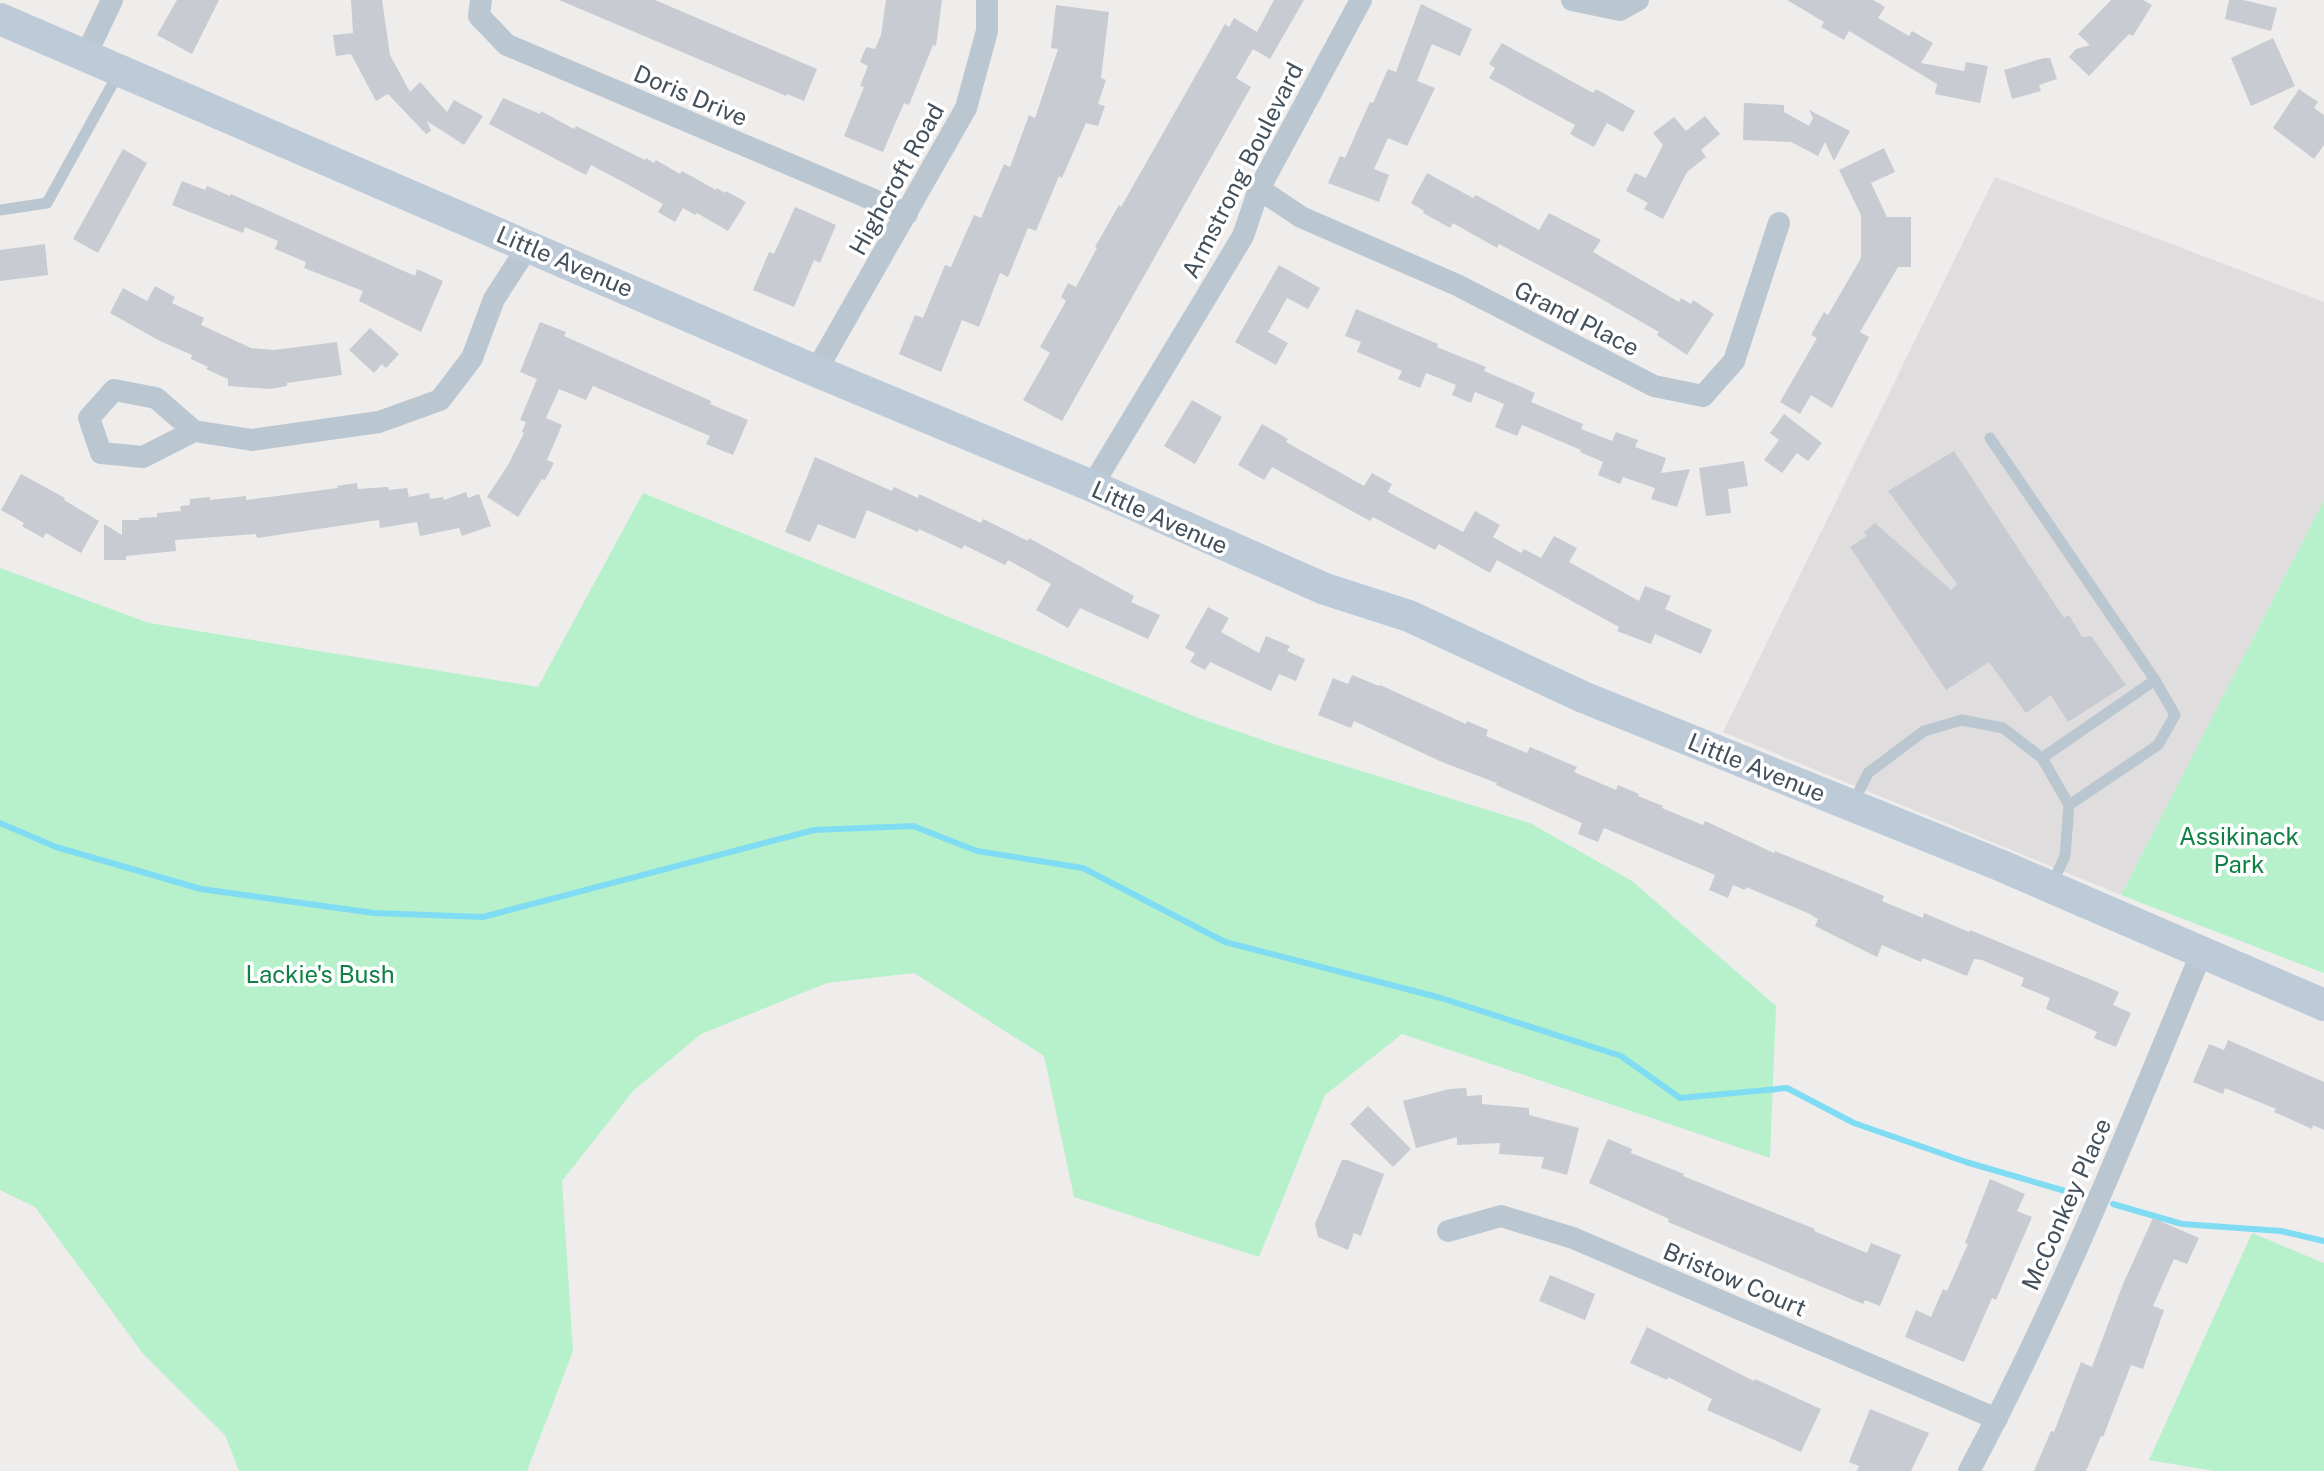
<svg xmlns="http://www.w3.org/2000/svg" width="2324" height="1471" font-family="'Public Sans',sans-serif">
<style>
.education{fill:#e0ddde}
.green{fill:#b6f1cc}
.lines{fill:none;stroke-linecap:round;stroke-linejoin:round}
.stream{stroke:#80dcf2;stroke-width:6}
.building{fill:#c8cbd2}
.lane{stroke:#bbc7d0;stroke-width:11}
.street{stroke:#bbc7d0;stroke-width:22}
.secondary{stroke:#bdcad7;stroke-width:32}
.labels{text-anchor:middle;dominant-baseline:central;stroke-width:7;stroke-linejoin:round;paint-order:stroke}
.street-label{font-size:24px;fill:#43505b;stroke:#fff}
.park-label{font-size:24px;fill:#108046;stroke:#fff}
</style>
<rect width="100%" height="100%" fill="#efecec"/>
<path class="education" d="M1995,177L2324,302V500L2121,895L1723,732Z"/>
<path class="green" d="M643,493L1196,717L1277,745L1530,823L1632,881L1776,1006L1770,1158L1402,1034L1325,1095L1259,1257L1074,1197L1044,1056L914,973L827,983L701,1034L633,1091L562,1181L573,1351L527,1471H239L225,1435L144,1355L35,1207L0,1190V568L149,623L538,687Z
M2324,500V973L2121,895Z
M2252,1233L2324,1263V1471H2215L2149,1460Z"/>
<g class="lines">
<path class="stream" d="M0,823L56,847L201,889L374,913L483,917L814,830L913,826L977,851L1083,868L1225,942L1441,998L1621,1056L1680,1098L1787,1088L1854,1123L1966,1162L2079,1195
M2113,1204L2182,1224L2281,1231L2324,1241"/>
</g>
<path class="building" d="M177,0H219L192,54L157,35Z
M351,0H382L390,55L410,92L420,82L447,112L454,100L483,116L464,145L427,121L431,131L426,134L388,94L376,101L351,54L336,56L333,35L353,33Z
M559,0H655L817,69L804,101L787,94L786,96Z
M886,0H942L936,46L933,45L909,105L904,103L883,152L844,136L864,87L860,86L868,66L860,62L866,47L875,49L881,35Z
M1274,0H1304L1270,59L1253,49L1236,78L1251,87L1062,421L1023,400L1050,353L1040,347L1066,301L1061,297L1068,283L1076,287L1097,248L1095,247L1119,205L1121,207L1225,24L1229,27L1234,18L1257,32Z
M1787,0H1873L1885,7L1878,18L1909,36L1912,31L1933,43L1921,63L1964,71L1966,62L1988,66L1980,103L1935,94L1937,84L1849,31L1844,40L1821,27L1824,22Z
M2111,0H2143L2152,5L2133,36L2129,34L2089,76L2069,57L2076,49L2090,45L2078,34Z
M2229,0H2243L2277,8L2271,31L2225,19Z
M1421,4L1472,29L1460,56L1432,44L1417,81L1435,88L1407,146L1388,138L1374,169L1389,175L1379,202L1328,183L1340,156L1345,158L1370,102L1373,103L1388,69L1396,72Z
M1056,5L1109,12L1101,78L1106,80L1098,104L1105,106L1098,126L1086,123L1062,178L1059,176L1036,231L1028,228L1008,277L1000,273L979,327L962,320L941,372L899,354L915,315L923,318L945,265L951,267L974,215L981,218L1004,164L1010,167L1029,115L1035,118L1058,49L1051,48Z
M2273,38L2295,86L2251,106L2231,58Z
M1502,43L1593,93L1596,89L1635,111L1623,132L1607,123L1594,147L1570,134L1575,125L1489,78L1495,68L1489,64Z
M2044,58H2050L2057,79L2039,85L2041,91L2012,99L2004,70Z
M2299,89L2318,102L2314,108L2324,115V145L2314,159L2273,128Z
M503,98L540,114L541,111L574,129L576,126L645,160L646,158L654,163L656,160L680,174L682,171L716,190L717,188L725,193L726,191L746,202L728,231L697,213L695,215L683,208L675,222L658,212L663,204L625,183L591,165L586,175L489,124Z
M1744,103L1784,105V112L1809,126L1813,118L1809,110L1850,131L1834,161L1825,142L1818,156L1791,142L1743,140Z
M1705,116L1720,134L1701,150L1706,157L1687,172L1663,219L1644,209L1648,203L1626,191L1635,173L1646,178L1663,145L1653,133L1674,117L1686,131Z
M1884,148L1895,172L1871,183L1887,217H1911V267H1898L1860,332L1869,337L1832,408L1811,395L1800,414L1780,402L1817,338L1811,335L1824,312L1828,315L1861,258V215L1839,170Z
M123,149L147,163L98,253L73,239Z
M1427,173L1473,198L1476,195L1539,230L1549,213L1601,240L1593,252L1679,302L1681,298L1691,304L1693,300L1714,314L1687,355L1657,335L1659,332L1591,293L1499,244L1497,248L1453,223L1450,228L1423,213L1424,211L1411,203Z
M182,181L205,190L207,186L230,196L231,194L415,276L417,269L443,281L421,332L359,301L363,291L304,268L306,262L275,249L278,241L245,227L243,233L172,205Z
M795,207L836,225L820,263L814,260L794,307L753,290L769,252L774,254Z
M45,244L48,275L0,281V250Z
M1279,265L1320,288L1308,309L1287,298L1268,332L1288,343L1276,365L1235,342Z
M155,286L175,297L172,303L204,318L201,325L251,348L274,350L337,342L342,375L287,383V386L270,389L228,386V379L206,369L208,367L191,359L192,355L160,341L110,313L123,288L147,301Z
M1356,309L1438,344L1437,347L1486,367L1484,371L1535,393L1531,402L1583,424L1581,429L1612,441L1616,432L1638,440L1635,447L1666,458L1661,473L1690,469L1677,507L1651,499L1655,488L1623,477L1620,484L1598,475L1603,462L1580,452L1581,450L1522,425L1517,436L1495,427L1504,404L1475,392L1471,403L1452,395L1456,385L1426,373L1420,388L1398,379L1402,371L1357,352L1361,342L1345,336Z
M540,322L566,332L564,336L711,401L710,404L748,420L733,455L706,444L710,436L593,386L586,400L559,389L546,418L562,425L547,460L554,463L545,480L542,479L518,517L487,497L508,465L524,433L522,432L526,422L520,420L537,379L520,372Z
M370,328L399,354L386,368L382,364L374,373L349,350Z
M1192,400L1222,417L1195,464L1164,446Z
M1784,414L1822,443L1808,461L1797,453L1782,473L1764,460L1779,440L1770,433Z
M1262,424L1288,439L1286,442L1364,486L1372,473L1392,484L1388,492L1463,532L1475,511L1500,525L1493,537L1521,553L1524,549L1541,558L1554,536L1577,548L1569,562L1639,601L1645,586L1671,596L1665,609L1712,630L1701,654L1655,634L1651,644L1617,631L1619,627L1497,560L1490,573L1439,544L1435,550L1373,517L1370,521L1272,467L1264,480L1238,465Z
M1954,451L2064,618L2069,615L2082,637L2091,636L2126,685L2068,722L2051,695L2026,713L1989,662L1946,690L1850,547L1867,536L1864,532L1875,523L1951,590L1957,584L1888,491Z
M815,457L892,491L894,487L918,498L919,494L981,523L983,519L1028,541L1029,538L1134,596L1131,602L1160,615L1148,639L1080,608L1068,628L1036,610L1051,584L1008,560L1005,565L964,545L962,549L919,529L918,532L867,510L855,539L818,524L810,542L785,532Z
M1744,461L1748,486L1728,489L1731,513L1706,516L1699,468Z
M21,474L65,498L64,500L99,521L81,553L46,533L43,538L22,526L24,523L1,510Z
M357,483L358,489L388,487L389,490L407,488L409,497L429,493L430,499L443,497L444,500L466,492L468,498L479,494L491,526L462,536L459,528L420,536L417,522L380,528L379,520L257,538L256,534L175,540L176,551L126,556V560H104V524L122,535V520H139V518L157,517V513L181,511L180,506L190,505V499L210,497V500L246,496V500L338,488L337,486Z
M1208,607L1229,618L1221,632L1259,653L1266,636L1290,646L1287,651L1305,659L1296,681L1279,674L1271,691L1210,662L1205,670L1190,662L1195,653L1185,648Z
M1352,675L1379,686L1380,685L1466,724L1467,721L1488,730L1486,736L1527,753L1530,747L1577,767L1574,772L1616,790L1618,785L1639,794L1638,796L1663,806L1662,808L1703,825L1705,821L1774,853L1775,851L1863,887L1884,896L1882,901L1923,918L1924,913L1969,932L1970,930L2101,984L2119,992L2113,1005L2131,1013L2116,1047L2094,1038L2097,1032L2046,1009L2050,998L2021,986L2024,978L1982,960L1974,959L1967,976L1923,958L1921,962L1882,945L1877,957L1815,926L1818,919L1810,914L1746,887L1745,890L1733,885L1728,898L1709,890L1715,875L1604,828L1598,842L1578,834L1582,823L1496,785L1497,783L1442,762L1354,721L1351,728L1318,715L1333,678L1348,684Z
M2228,1040L2324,1082V1130L2313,1125L2312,1129L2274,1112L2276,1109L2225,1088L2223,1094L2193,1082L2209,1044L2224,1050Z
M1466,1088L1467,1096L1482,1095V1104L1529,1108V1115L1579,1128L1567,1175L1541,1168L1544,1157L1499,1154L1500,1143L1457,1145V1137L1416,1148L1403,1101L1449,1089Z
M1368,1106L1411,1149L1393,1167L1350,1124Z
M1608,1139L1632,1149L1631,1153L1684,1174L1683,1176L1815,1229L1814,1231L1867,1253L1871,1243L1901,1255L1880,1306L1865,1300L1863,1304L1668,1222L1669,1219L1589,1183Z
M1342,1160H1347L1384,1174L1361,1236L1354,1233L1348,1250L1318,1237L1315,1224Z
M1990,1179L2025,1194L2017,1211L2032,1217L1996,1300L1992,1298L1964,1362L1905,1337L1916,1310L1931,1317L1943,1289L1947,1291L1968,1244L1965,1243Z
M2153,1218L2199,1238L2187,1264L2174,1259L2153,1306L2164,1310L2143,1369L2131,1365L2103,1437L2101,1436L2086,1471H2034L2051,1431L2054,1432L2081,1362L2092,1367L2123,1284Z
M1550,1275L1595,1294L1585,1320L1539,1301Z
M1647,1327L1754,1381L1755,1379L1821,1409L1801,1452L1707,1410L1712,1399L1668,1377L1667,1380L1630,1363Z
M1870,1409L1929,1433L1911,1471H1857L1859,1466L1849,1462Z"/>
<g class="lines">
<path class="lane" d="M0,210L47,203L118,74
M1990,438L2155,680
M2042,758L2155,680L2175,715L2158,745L2069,805
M1854,801L1868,773L1924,731L1962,720L2003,728L2042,758L2069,805L2065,856L2051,886"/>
<path class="street" d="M481,0L479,16L507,45L907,214
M1572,0L1620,10L1638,0
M86,55L112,0
M1259,189L1301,217L1457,285L1654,386L1703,396L1734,361L1779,223
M816,371L966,108L987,31V0
M194,431L143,457L101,453L89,418L114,390L156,398L194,431L252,440L379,422L440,400L472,358L494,299L529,245
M1092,486L1243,236L1259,189L1361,0
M1448,1231L1501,1216L1573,1238L1997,1419
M1969,1471C2058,1305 2129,1128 2201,954"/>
<path class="secondary" d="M0,19L816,371L1092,486L1325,589L1409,616L1583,697L2002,866L2324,1005"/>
</g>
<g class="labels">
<g class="street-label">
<text transform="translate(691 95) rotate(23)">Doris Drive</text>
<text transform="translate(1242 170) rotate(-63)">Armstrong Boulevard</text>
<text transform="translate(896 179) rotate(-61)">Highcroft Road</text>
<text transform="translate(565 261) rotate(23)">Little Avenue</text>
<text transform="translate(1577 318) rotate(27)">Grand Place</text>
<text transform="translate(1160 517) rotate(24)">Little Avenue</text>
<text transform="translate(1757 767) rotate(22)">Little Avenue</text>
<text transform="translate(2066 1204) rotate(-66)">McConkey Place</text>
<text transform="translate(1735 1279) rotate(23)">Bristow Court</text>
</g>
<g class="park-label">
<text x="2239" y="836">Assikinack<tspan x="2239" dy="28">Park</tspan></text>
<text x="320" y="974">Lackie's Bush</text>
</g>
</g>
</svg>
